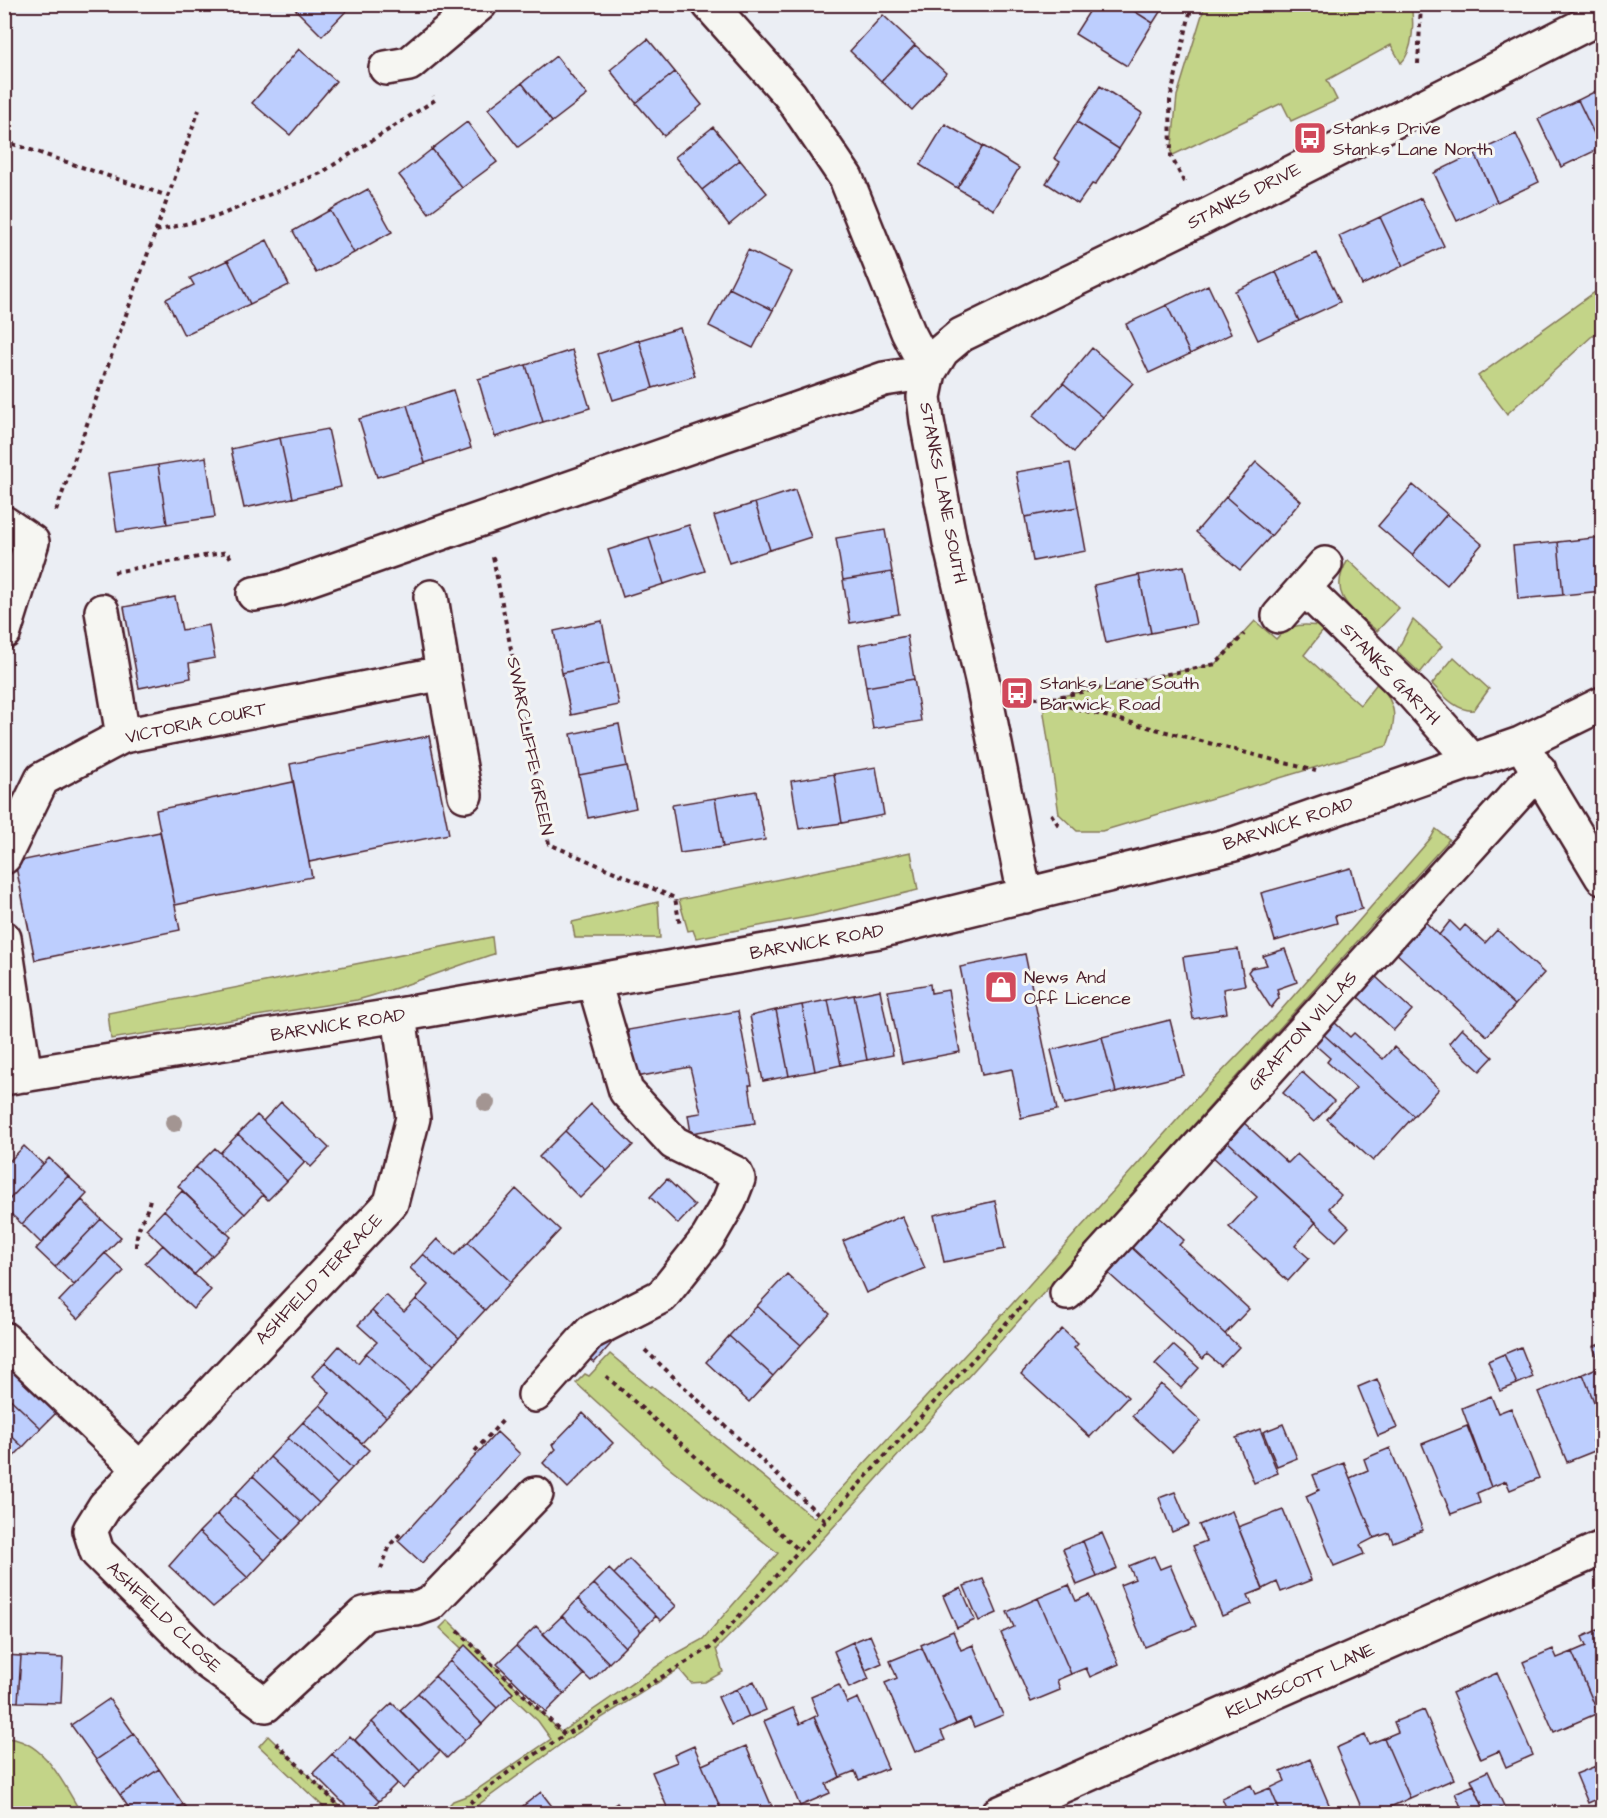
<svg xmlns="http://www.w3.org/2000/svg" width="1607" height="1818" font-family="'Architects Daughter',sans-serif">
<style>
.green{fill:#c3d488;stroke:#867a5a;stroke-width:1.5}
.building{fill:#bdcefe;stroke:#4a1f2b;stroke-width:1.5}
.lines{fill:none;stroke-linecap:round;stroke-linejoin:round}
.minor-casing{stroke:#4a1f2b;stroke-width:38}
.path{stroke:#4a1f2b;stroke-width:4;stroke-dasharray:4.5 4.5;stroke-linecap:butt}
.minor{stroke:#f6f6f2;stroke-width:33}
.tree{fill:#a39592}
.labels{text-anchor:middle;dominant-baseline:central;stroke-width:6;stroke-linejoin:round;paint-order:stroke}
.poi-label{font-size:18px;fill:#4a1f2b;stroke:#f6f6f2;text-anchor:start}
.street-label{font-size:18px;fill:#4a1f2b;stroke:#f6f6f2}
</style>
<rect width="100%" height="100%" fill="#ebeef4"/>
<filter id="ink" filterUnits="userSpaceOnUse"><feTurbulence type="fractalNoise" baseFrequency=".0167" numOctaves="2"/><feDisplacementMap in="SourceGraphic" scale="12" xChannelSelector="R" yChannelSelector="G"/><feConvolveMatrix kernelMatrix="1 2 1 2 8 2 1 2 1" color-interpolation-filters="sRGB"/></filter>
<g filter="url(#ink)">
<path class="green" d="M1205,5H1411C1414,21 1414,51 1401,63L1391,45L1327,80L1337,100L1291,121L1282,103L1171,156L1177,96Z
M1602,287V329L1591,337L1507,414L1478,376Z
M1348,560L1399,608L1377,631C1352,610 1326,595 1348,560Z
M1413,620L1442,646L1420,673L1397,651Z
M1255,621L1276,639C1289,622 1307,624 1326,627L1304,655L1360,705L1379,681C1396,707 1398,716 1387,746L1102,831H1077L1059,814L1042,700L1215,664Z
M1454,657L1489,689L1474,710C1457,712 1442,694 1432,684Z
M1436,829L1449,839L1447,842C1285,1020 1127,1202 965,1380C884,1471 803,1564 716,1649L723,1672L705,1682L691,1683L679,1669L568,1739L467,1813H442L453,1801L469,1795L551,1739L538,1721L440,1628L448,1620L561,1732L672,1656L703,1639L778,1553L665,1464L576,1383L585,1374L589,1376L610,1354L650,1387L652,1386L814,1518L1012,1304L1201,1093L1275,1017L1431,838Z
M911,852L918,890L812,916L696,938L693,930L688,931L679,900Z
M658,902L660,938H575L572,922Z
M492,937L494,954C448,968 404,988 357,1000L111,1039L108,1013Z
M268,1736L347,1813H330L259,1746Z
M5,1738C44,1739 63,1783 81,1813H5Z"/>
<path class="building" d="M290,4H353L322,36Z
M1094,4H1123L1153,23L1127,66L1075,34Z
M1123,4H1165L1153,23Z
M883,15L915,45L881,81L850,51Z
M648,39L675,72L636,103L610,70Z
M915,45L946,73L912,110L881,81Z
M299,49L336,81L290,135L252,103Z
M556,56L587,95L552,122L522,83Z
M675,72L702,105L664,136L636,103Z
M522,83L552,122L518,147L488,109Z
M1100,86L1142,113L1119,149L1077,122Z
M1602,88V147L1601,148L1578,100Z
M1578,100L1601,148L1561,167L1538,119Z
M467,122L497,162L462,188L432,149Z
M1077,122L1119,149L1095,185L1092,184L1078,204L1046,183L1060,162L1054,158Z
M945,124L983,146L957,188L920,165Z
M713,127L740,160L702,190L675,157Z
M1516,134L1539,182L1497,202L1475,153Z
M983,146L1019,168L994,210L957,188Z
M432,149L462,188L429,213L399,175Z
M1475,153L1497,202L1457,221L1434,173Z
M740,160L767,193L729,225L702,190Z
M368,189L392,232L354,253L330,210Z
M1421,198L1444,246L1403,266L1380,217Z
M330,210L354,253L316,273L293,231Z
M1380,217L1403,266L1362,285L1339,236Z
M267,240L289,285L250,304L228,260Z
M748,250L792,272L773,310L729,288Z
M1317,253L1340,302L1299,321L1276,272Z
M228,260L250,304L184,335L166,299L194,285L190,278Z
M1276,272L1299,321L1258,340L1235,291Z
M1208,285L1231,334L1190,354L1167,305Z
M729,288L773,310L753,348L709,326Z
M1167,305L1190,354L1149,373L1126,324Z
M680,328L695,376L653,388L639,340Z
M639,340L653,388L613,400L598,354Z
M1092,348L1133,383L1103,417L1063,383Z
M572,350L590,408L543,422L526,365Z
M526,365L543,422L495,437L478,379Z
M1063,383L1103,417L1074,452L1033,416Z
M453,390L471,448L425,463L407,405Z
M407,405L425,463L377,477L359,419Z
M328,429L341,487L293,498L280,438Z
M280,438L293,498L244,508L231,449Z
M206,457L215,517L167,524L158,465Z
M1256,462L1301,501L1271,536L1226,497Z
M1070,463L1078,507L1025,517L1016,472Z
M158,465L167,524L117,532L108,473Z
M1413,485L1447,514L1412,555L1378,526Z
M795,490L811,537L770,550L755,503Z
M1226,497L1271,536L1240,570L1196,532Z
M755,503L770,550L729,563L714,516Z
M1078,507L1086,551L1033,561L1025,517Z
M1447,514L1482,544L1447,585L1412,555Z
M689,525L705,571L664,584L649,537Z
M885,530L892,572L843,580L836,538Z
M649,537L664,584L623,597L608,550Z
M1602,537V591L1563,595L1558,542Z
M1558,542L1563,595L1518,599L1513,546Z
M1184,566L1196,624L1151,633L1139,575Z
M892,572L899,614L850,623L843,580Z
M1139,575L1151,633L1106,643L1094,585Z
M175,597L182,630L209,625L215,658L189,663L191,678L139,688L124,607Z
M602,621L610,662L562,673L554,631Z
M907,636L914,679L866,687L859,645Z
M610,662L619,705L571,715L562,673Z
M914,679L921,721L873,729L866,687Z
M619,724L627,766L579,775L571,734Z
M429,736L449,834L309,862L290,764Z
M627,766L636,808L588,818L579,775Z
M876,767L884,815L842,823L834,774Z
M834,774L842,823L799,829L791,781Z
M293,782L312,877L175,905L156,810Z
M756,791L765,840L723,847L715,798Z
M715,798L723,847L680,853L672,805Z
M160,832L180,930L35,960L15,862Z
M1351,868L1362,909L1335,916L1337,923L1275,941L1261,893Z
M1422,919L1515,1005L1487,1036L1394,951Z
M1450,921L1460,931L1465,925L1485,943L1497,930L1544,973L1515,1005L1439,935Z
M1238,949L1245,985L1223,989L1227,1013L1193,1019L1183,957Z
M1285,949L1297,982L1277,989L1279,998L1271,1008L1248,972L1251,968L1267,965L1263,956Z
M1025,954L1057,1110L1021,1118L1012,1069L982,1075L960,967Z
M1375,976L1412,1010L1394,1030L1357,996Z
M930,984L931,993L948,990L960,1052L902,1063L888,991Z
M880,990L893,1055L867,1060L854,995Z
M854,995L867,1060L841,1065L828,1000Z
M828,1000L841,1065L815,1071L802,1005Z
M802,1005L815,1071L789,1076L776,1010Z
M776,1010L789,1076L763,1081L750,1016Z
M738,1011L752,1085H749L755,1123L691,1133L688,1115L701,1113L690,1067L636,1077L628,1030Z
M1170,1020L1184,1075L1116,1092L1102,1037Z
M1333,1021L1350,1037L1354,1033L1383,1059L1394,1047L1439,1089L1414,1116L1322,1033Z
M1462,1028L1493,1057L1480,1071L1449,1043Z
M1322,1033L1414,1116L1373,1161L1327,1119L1356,1088L1327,1062L1330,1058L1313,1043Z
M1102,1037L1116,1092L1065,1104L1051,1050Z
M1302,1072L1334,1101L1314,1122L1283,1093Z
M281,1102L329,1148L311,1167L263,1121Z
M591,1104L633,1145L607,1171L565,1131Z
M257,1115L305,1162L287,1181L238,1134Z
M1243,1122L1288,1163L1297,1154L1341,1195L1329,1208L1349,1227L1336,1241L1226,1140Z
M565,1131L607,1171L580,1198L539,1157Z
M238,1134L287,1181L268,1200L220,1153Z
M1226,1140L1316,1222L1295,1246L1309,1258L1288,1281L1229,1227L1257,1197L1212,1156Z
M24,1146L43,1164L4,1205V1167Z
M215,1148L263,1195L245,1214L196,1167Z
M49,1158L68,1176L22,1224L4,1208V1205Z
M196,1167L245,1214L226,1233L178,1186Z
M68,1176L87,1194L41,1243L22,1224Z
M667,1179L695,1206L678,1224L650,1197Z
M516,1189L560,1230L511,1282L468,1242Z
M182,1191L231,1237L212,1256L164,1210Z
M82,1200L101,1219L55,1267L36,1249Z
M995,1201L1005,1249L944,1262L934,1215Z
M164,1210L212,1256L194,1275L146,1229Z
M902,1216L925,1268L866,1293L843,1241Z
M1158,1216L1184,1240L1179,1245L1249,1309L1225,1334L1130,1246Z
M101,1219L121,1237L74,1285L55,1267Z
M437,1239L455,1255L468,1242L511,1282L485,1310L423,1254Z
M163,1245L211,1290L193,1309L145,1263Z
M1131,1247L1239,1347L1221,1366L1207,1354L1203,1359L1108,1273Z
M105,1253L124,1271L78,1319L59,1301Z
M423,1254L485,1310L459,1338L416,1299L428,1285L410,1268Z
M787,1274L830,1314L801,1345L757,1306Z
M386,1295L404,1312L416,1299L459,1338L433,1366L372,1311Z
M757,1306L801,1345L773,1376L729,1336Z
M372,1311L433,1366L410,1393L366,1353L377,1342L358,1325Z
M1062,1329L1078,1344L1074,1348L1128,1397L1090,1437L1021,1374Z
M729,1336L773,1376L749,1402L706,1362Z
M617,1337L594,1363L582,1352Z
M1602,1343V1422L1583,1374L1601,1366L1593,1347Z
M1173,1345L1199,1368L1181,1388L1155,1364Z
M339,1346L358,1363L366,1353L410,1393L386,1417L325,1362Z
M1521,1347L1533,1377L1517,1384L1504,1354Z
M1504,1354L1517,1384L1500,1391L1488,1361Z
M325,1362L386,1417L362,1443L320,1405L330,1393L312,1376Z
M11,1363L60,1409L41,1428L4,1393V1370Z
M1583,1374L1602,1422V1437L1593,1441L1597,1450L1567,1462L1538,1392Z
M1377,1379L1397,1428L1378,1436L1358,1387Z
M1161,1384L1201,1421L1172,1452L1132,1416Z
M4,1393L41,1428L23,1447L4,1429Z
M1491,1396L1498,1413L1511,1408L1539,1478L1510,1490L1506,1481L1491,1487L1462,1408Z
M320,1405L369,1450L352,1468L303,1422Z
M583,1413L613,1443L568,1488L543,1463L556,1449L552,1445Z
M303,1422L352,1468L337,1484L288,1438Z
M1283,1424L1297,1458L1277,1466L1263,1432Z
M1467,1426L1491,1487L1477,1493L1480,1503L1451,1514L1422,1444Z
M4,1429L23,1447L4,1466Z
M1260,1429L1278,1473L1254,1483L1236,1438Z
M497,1432L520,1454L422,1563L398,1541Z
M288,1438L337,1484L319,1503L270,1457Z
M1390,1448L1423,1530L1393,1542L1389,1533L1374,1538L1350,1478L1368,1470L1364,1459Z
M270,1457L319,1503L302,1522L253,1476Z
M1344,1463L1374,1538L1360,1545L1364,1554L1334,1566L1306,1496L1319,1490L1313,1475Z
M253,1476L302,1522L283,1541L235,1495Z
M1175,1492L1189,1525L1172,1532L1159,1498Z
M235,1495L283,1541L265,1560L217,1514Z
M1283,1510L1311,1580L1281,1592L1277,1582L1263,1589L1238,1527Z
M1232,1511L1263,1589L1248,1595L1252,1604L1222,1616L1193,1546L1206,1541L1199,1525Z
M217,1514L265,1560L248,1578L199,1532Z
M199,1532L248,1578L213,1607L169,1566Z
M1102,1533L1117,1568L1097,1577L1083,1541Z
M1083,1541L1097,1577L1077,1585L1063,1549Z
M1154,1556L1160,1569L1170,1565L1196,1626L1145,1647L1120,1585L1135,1579L1129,1566Z
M629,1559L676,1606L661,1621L614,1574Z
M609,1569L656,1616L641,1631L594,1584Z
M983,1579L997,1613L979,1621L964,1586Z
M594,1584L641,1631L625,1647L578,1599Z
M1069,1585L1076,1601L1089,1595L1119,1664L1090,1677L1086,1668L1071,1674L1038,1598Z
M961,1588L975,1620L957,1628L943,1596Z
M1038,1598L1071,1674L1057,1680L1060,1690L1031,1702L1001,1633L1014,1627L1007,1612Z
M578,1599L625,1647L609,1663L562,1616Z
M562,1616L609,1663L591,1681L543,1634Z
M536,1626L584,1675L564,1694L516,1646Z
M1602,1628V1722L1572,1652L1586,1646L1582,1637Z
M953,1631L961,1650L973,1645L1003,1715L974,1727L970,1718L956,1724L921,1645Z
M870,1635L882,1663L866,1670L853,1642Z
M853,1642L869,1679L849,1688L834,1651Z
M465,1645L513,1693L497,1708L450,1661Z
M516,1646L564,1694L546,1712L497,1664Z
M922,1648L956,1724L941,1731L945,1740L915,1752L885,1683L897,1678L890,1661Z
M1553,1649L1557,1658L1572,1652L1598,1713L1554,1732L1523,1662Z
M4,1655L21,1656L18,1702L4,1701Z
M21,1656L63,1658L61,1703L18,1702Z
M450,1661L497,1708L482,1724L435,1676Z
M1497,1673L1533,1755L1506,1767L1499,1751L1481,1759L1452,1693Z
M435,1676L482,1724L465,1740L418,1693Z
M754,1681L766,1710L749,1717L737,1689Z
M839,1685L847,1703L858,1698L888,1768L859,1780L855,1771L840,1777L814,1717L818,1715L811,1697Z
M737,1689L749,1717L731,1725L718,1697Z
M418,1693L465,1740L447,1758L400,1710Z
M109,1699L134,1734L96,1760L71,1725Z
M392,1703L440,1751L420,1771L372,1722Z
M793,1708L800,1724L814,1717L840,1777L826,1784L830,1793L800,1806L764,1721Z
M1424,1710L1454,1779L1410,1798L1384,1738L1398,1732L1394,1722Z
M372,1722L420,1771L403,1789L355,1740Z
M134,1734L159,1769L120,1795L96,1760Z
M1365,1735L1369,1744L1384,1738L1410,1798L1375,1814H1364L1336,1748Z
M350,1736L397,1783L379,1801L332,1754Z
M694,1746L702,1765L723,1814H670L652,1772L677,1762L674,1755Z
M746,1746L775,1814H723L702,1765Z
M332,1754L379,1801L366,1814H354L313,1773Z
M1310,1759L1333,1814H1281L1270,1788L1285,1781L1281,1772Z
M1596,1766L1602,1782V1797L1588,1803L1576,1774Z
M159,1769L183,1804L169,1814H133L120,1795Z
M1488,1771L1504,1806L1486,1814L1471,1779Z
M1251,1785L1255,1794L1270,1788L1281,1814H1229L1222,1798Z
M1474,1785L1486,1814H1464L1455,1793Z
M541,1792L558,1814H529L523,1806Z
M617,1803L625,1814H601Z
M183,1804L190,1814H169Z
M523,1806L529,1814H513Z
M1195,1806L1199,1814H1177Z"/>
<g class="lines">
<g class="minor-casing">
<path id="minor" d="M709,4L790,95L846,178L908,332L929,372L924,397L927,421L950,543L983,684L1025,896
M386,68L409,64L480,4
M929,372L942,351L961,335L1202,218L1602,16
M4,523L32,542L4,632
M1304,588L1414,695L1473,762
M254,594L280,589L884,379L929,372
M431,597L443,673
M102,611L123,736
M1279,616L1325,564
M1527,753L1602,877
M4,857L42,779L123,736L443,673L465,795
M4,938L25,1075
M399,1015L413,1118L391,1203L105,1506L90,1530L97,1552L206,1661L266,1705L364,1614L388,1609H416L430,1604L536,1494
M4,1078L399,1015L879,931L1234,844L1520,744L1602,704
M1067,1293L1539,770
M4,1339L139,1468
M535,1395L591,1332L662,1296L708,1238L729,1202L738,1179L735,1173L674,1143L626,1091L594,982
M998,1814L1602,1548"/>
</g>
<path class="path" d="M1418,64L1421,4
M4,141L168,196
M1184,182L1171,156L1170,100L1192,4
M156,231L218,216L321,173L435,100L433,96
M56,511L199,110
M493,557L549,844L675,898L680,926
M114,572L227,552L232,560
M1025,695L1316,771
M1043,700L1216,664L1244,634
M1051,814L1059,826
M136,1247C136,1225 146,1219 150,1199
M645,1350L827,1522
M606,1376L800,1551
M475,1451L505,1418
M381,1569L390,1545L400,1534
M458,1631L565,1735L710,1648L1028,1299
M276,1743L347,1814
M456,1814L511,1770L565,1735"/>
<use href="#minor" class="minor"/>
</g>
<g class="tree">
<circle cx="486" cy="1103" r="9"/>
<circle cx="174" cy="1123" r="9"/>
</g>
</g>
<defs>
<g id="bus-square" transform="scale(1.725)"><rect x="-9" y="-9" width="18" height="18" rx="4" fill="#d1495b" stroke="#f6f6f2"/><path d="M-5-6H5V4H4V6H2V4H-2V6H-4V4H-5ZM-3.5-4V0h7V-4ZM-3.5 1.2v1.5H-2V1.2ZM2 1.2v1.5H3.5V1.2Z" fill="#fff"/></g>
<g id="shop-square" transform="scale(1.725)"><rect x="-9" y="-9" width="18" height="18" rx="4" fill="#d1495b" stroke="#f6f6f2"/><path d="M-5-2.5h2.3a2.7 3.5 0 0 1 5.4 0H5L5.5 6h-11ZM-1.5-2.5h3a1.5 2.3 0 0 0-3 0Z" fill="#fff"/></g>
</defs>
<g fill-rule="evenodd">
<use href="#bus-square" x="1310" y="138"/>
<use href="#bus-square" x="1017" y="693"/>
<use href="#shop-square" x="1001" y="987"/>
</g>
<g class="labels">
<g class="poi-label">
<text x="1333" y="128">Stanks Drive<tspan x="1333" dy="21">Stanks Lane North</tspan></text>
<text x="1040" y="683">Stanks Lane South<tspan x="1040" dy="21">Barwick Road</tspan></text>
<text x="1024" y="977">News And<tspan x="1024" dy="21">Off Licence</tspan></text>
</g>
<g class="street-label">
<text transform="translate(1244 196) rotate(-27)">STANKS DRIVE</text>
<text transform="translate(943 493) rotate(79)">STANKS LANE SOUTH</text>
<text transform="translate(1390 674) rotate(46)">STANKS GARTH</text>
<text transform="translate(196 723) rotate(-12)">VICTORIA COURT</text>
<text transform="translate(530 746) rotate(79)">SWARCLIFFE GREEN</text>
<text transform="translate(1288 824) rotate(-18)">BARWICK ROAD</text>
<text transform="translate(817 942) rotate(-10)">BARWICK ROAD</text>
<text transform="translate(338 1025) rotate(-9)">BARWICK ROAD</text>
<text transform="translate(1303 1031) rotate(-48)">GRAFTON VILLAS</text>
<text transform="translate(319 1279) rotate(-46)">ASHFIELD TERRACE</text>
<text transform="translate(164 1617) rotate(44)">ASHFIELD CLOSE</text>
<text transform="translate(1300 1681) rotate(-24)">KELMSCOTT LANE</text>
</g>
</g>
<rect width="1607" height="1818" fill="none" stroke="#f6f6f2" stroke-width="24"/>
<rect x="12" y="12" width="1583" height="1794" fill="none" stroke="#4a1f2b" stroke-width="2" filter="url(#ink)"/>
</svg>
